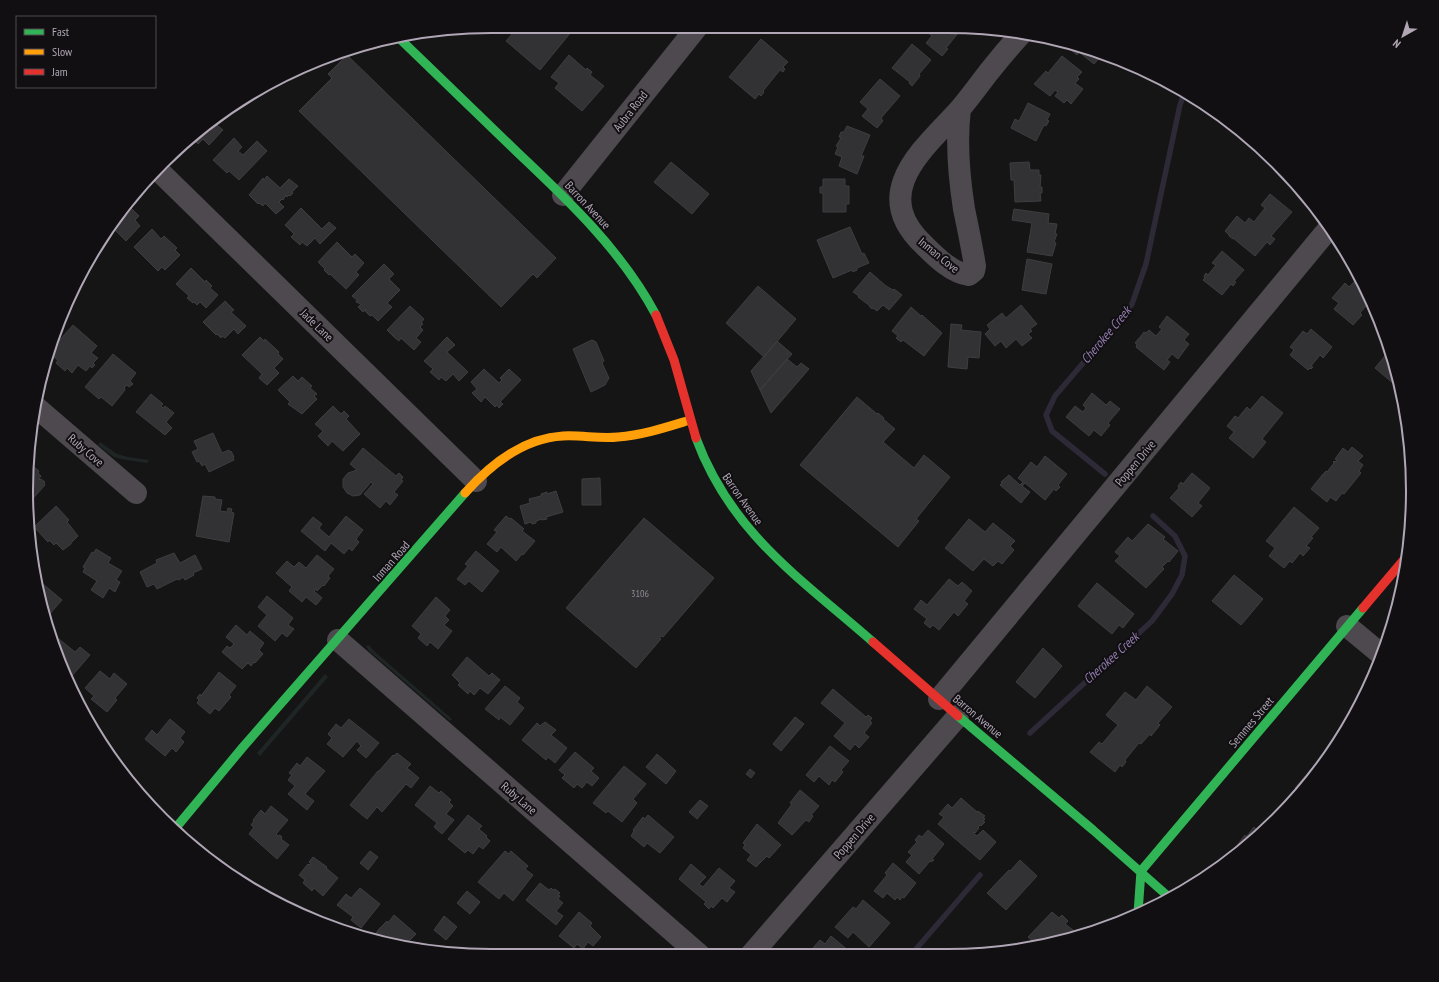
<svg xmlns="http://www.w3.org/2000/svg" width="1439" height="982" font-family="'PT Sans Narrow',sans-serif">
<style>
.green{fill:#1f2525}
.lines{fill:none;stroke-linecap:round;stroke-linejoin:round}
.stream{stroke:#2e2936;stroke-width:5.5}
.building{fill:#323133;stroke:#403d41}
.street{stroke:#4d494e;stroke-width:22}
.fast{stroke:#30b455;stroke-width:9}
.slow{stroke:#ff9f0a;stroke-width:9}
.jam{stroke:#e5322d;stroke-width:9}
.labels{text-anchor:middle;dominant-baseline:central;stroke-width:4;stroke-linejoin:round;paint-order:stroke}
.number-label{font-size:10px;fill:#908995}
.street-label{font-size:12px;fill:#b0a6b6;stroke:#110f11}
.water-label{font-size:13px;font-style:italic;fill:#937eb0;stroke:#110f11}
.rim{fill:none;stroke:#b0a6b6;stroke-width:2}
</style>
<rect width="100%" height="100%" fill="#151515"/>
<path class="green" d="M100,442L117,454L128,457L149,460L147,463L121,459L114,457L98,445Z
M369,645L373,650L452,719L450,721L369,651L366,646Z
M325,674L328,677L260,756L257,753Z"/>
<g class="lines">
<path class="stream" d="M1105,474L1052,431L1046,415L1055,396L1113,328L1132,304L1146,264L1180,105L1184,93
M1030,733L1152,621L1172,594L1182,575L1185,556L1175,536L1153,516
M910,956L980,875"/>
</g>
<path class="building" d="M492,26L487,32L482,27L491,26Z
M519,26H576L540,70L506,41Z
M920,26H948L963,27L946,48L948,49L942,56L926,43L932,36Z
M761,39L788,62L783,67L785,69L783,72L780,70L763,91L764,92L761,96L759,94L755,99L729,77Z
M912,44L931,60L919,74L920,76L912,86L909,83L910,82L892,68Z
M1071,46L1101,56L1094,64L1079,52L1077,55L1069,48Z
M347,55L556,258L537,278L533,274L501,307L299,111L332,78L328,74Z
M569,55L586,70L587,68L592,72L590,75L604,86L582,111L555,88L559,83L551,77Z
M1062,56L1082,72L1077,77L1079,79L1075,83L1083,89L1071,104L1067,100L1064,103L1055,96L1058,92L1055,90L1050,96L1034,84L1046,71L1048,73Z
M880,79L900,96L881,118L883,121L877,128L862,116L868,109L860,102Z
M1028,103L1050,114L1047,120L1049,121L1046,126L1044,125L1036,141L1011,128L1015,119L1019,121Z
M213,122L223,130L209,145L203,139L198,144L193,139Z
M847,126L870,135L861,156H864L857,174L839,166L842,157L835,154L838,147L836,146L841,138L839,137L841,132H844Z
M234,138L242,147L238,151L243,155L257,141L267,151L239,180L229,171L227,173L213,160Z
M671,162L709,194L692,214L654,182Z
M1029,162L1030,170H1039V175H1041L1040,187H1042V193H1040L1041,201L1015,202L1014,180H1011L1010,163Z
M1276,162H1277L1299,189L1272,167Z
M267,176L280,188L289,179L298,186L292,192L293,193L290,196L289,195L287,197L286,195L283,200L282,199L279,202L284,207L276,214L265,203L263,206L259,203L258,204L249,195L263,178L264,180Z
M823,179H845V186H849V204H846V212H823V193H820V187H823Z
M1270,194L1292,212L1271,236L1275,239L1270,245L1267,242L1255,256L1233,238V239L1229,236V235L1225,231L1237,216L1245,223L1249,218L1254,222L1265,208L1261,205Z
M125,206L127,208L129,206L139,216L135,220L140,226L126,241L111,226L107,229Z
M301,208L322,229L329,222L336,228L320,244L315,238L307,246L302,242L300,245L291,237L294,234L285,225Z
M1014,209L1049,214L1048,223L1057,224L1055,234H1057L1054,242L1056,243L1052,256L1027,252L1032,223L1012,220Z
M850,227L862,254L864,253L869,263L857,268V270L853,272L852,270L833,278L817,240Z
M152,229L161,239L164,236L177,248L175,250L180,255L165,270L162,267L158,271L134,247Z
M107,230L109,232L102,240L101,239Z
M337,242L352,257L355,254L364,263L356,272L359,275L346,289L330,274L329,275L324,270L325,269L318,262Z
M1222,251L1244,270L1234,281L1236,282L1233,286L1231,284L1222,295L1203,280L1205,278L1204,276L1206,273L1208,275L1216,265L1212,263Z
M1027,259L1052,264L1046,294L1022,290Z
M384,264L394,274L389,279L400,290L387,303L392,307L378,321L372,315L370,316L365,311L366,309L363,312L358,307L361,304L356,302L357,300L352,296Z
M191,268L205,282L206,280L212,286L210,288L218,295L206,308L200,302L197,305L194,302L193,303L187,298L189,296L176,284Z
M870,272L886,286L893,290L894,289L902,295L889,310L883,305L877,311L873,308L872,309L869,306V305L858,297L859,296L853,292Z
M1354,282L1367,294L1371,300L1360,313L1362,315L1353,325L1334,309L1339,303L1332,298L1345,283L1349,287Z
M758,286L796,319L764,357L726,323Z
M225,301L234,310L231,312L246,326L238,334L234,329L225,338L222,336L221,338L217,334L216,335L203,322Z
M1021,305L1037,324L1030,329L1032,331L1028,334L1032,338L1022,346L1016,339L1006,348L1001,341L995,346L985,334L990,329L987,325L1002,313L1006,318Z
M410,306L424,319L421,323L423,324L420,327L423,330L416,338L421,342L414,350L401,338L399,341L395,338L387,330Z
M911,307L921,316L922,315L942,333L924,356L903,340L901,342L896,338L898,336L892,331Z
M1167,316L1189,334L1184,340L1189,344L1178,359L1172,354L1167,360L1170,362L1164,370L1136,347L1137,344L1135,343L1139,338L1141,339L1140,337L1144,332L1146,333L1149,330L1156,336L1162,329L1159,327Z
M951,324L962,325L961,330L981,332L979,358L968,357L967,369L948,367Z
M73,325L97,346L91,353L98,358L93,363L95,365L92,368L90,366L86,371L78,365L72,373L67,368L65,371L56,363L58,360L50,354L51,350Z
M1311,329L1332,347L1323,358L1320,355L1311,366L1313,367L1311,369L1310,368L1308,370L1290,355L1294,350L1290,347L1303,331L1307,334Z
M260,337L264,341L265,339L279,352L278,354L283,359L274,368L279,373L267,385L259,378L262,374L242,355Z
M447,337L455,345L447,352L468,372L459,381L453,374L446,381L441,377L439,380L430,372L433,369L424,361Z
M592,340L596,342L604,361L602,363L609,378L605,385L591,392L573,349Z
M777,341L792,354L760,390L751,371Z
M1389,351L1400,388V389L1375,368Z
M113,354L136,373L130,381L133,384L129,387L127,385L124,388L125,390L112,406L101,397L99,399L85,387Z
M787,359L797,367L801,363L809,369L771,413L760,390Z
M484,369L499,383L502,380L500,378L509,369L521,380L500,402L503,404L499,408L497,405L495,407L485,397L481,402L472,393L477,389L471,382Z
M293,376L298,381L302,377L312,386L310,388L317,394L314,396L317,399L302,414L288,404L290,402L278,390Z
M1092,393L1106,405L1110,401L1120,409L1108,423L1110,425L1101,436L1094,430L1089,436L1066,417L1075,406L1083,412L1086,408L1083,405Z
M151,394L163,404L161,406L163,408L165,406L174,413L166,422L172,428L165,435L136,412Z
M1262,396L1283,413L1262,439L1266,442L1253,458L1229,438L1234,432L1227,426L1235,416L1238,418L1247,407L1250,410Z
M857,397L877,414L878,413L884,418L883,419L895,429L883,442L914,468L924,455L950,477L916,519L919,521L898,547L800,465Z
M333,406L341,414L344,411L349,416L346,419L360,434L343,451L332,441L328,446L318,436L323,431L315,424Z
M213,433L222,453L229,450L230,452L231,451L234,457L233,458L234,460L209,472L205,464L202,466L199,461L197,462L192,452L198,449L194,441Z
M1352,447L1363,456L1358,461L1363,465L1359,471L1361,473L1344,494L1342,493L1336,501L1330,497L1327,502L1311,489L1323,474L1324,475V473L1326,471L1327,472L1334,463L1333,462L1334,461L1335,462L1337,460L1335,459L1343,448L1348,452Z
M363,448L396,476L399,473L403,477L401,480L403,481L394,492L398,495L390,505L386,501L380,508L364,494L373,484L371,482L360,495L353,496L347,493L343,487V479L348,473L357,470L350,464Z
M1045,456L1067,474L1058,485L1060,487L1056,491L1054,489L1045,500L1025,483L1022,486L1030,492L1021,503L1000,485L1002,483L1001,482L1009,475L1020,485L1023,482L1018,478L1031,462L1037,467Z
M29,463L39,471L38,473L41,476L39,479L40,480L41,479L45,482L44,483L45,485L28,504Z
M1192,473L1210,488L1198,503L1202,506L1192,517L1170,498L1179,488L1178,486L1181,482L1183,484Z
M600,478L601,505H582V479Z
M556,491L563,512L546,517L547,519L542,520V519L536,521V523L532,524L531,522L525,524L520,506L530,503L529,499L541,496V494L547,492V494Z
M203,496L215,497V499L222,500L220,511L227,512L228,508L232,509L231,512L234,513L229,542L196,536Z
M56,506L69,520L67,522L78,536L71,543V544L63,550L56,543L54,545L49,540L48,542L34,527Z
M1294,507L1319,528L1311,537L1313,538L1306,546L1310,548L1303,556L1300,553L1292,563L1290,561L1284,568L1269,556L1275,548L1266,541Z
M346,516L363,530L356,539L359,542L352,551L349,548L344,554L331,543L325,551L301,531L313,517L322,524L319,528L329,537Z
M506,516L510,519L511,518L524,529L522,531L535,541L523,555L522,554L516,561L501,547L497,552L487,544L497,532L494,530Z
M644,518L714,578L663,637L661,636L659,638L661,639L636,668L566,608Z
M969,519L985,532L993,523L1015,541L1010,546L1014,550L1002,564L998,561L993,566L984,559L973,571L945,548Z
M1148,524L1165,537L1163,539L1178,551L1169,562L1168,561L1162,567L1164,569L1146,588L1115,561L1120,556L1115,552L1128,537L1132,541Z
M96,549L111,558L108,563L122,571L116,580L120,582L115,592L109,588L103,598L91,590L97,581L83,572L85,568L83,567L92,552L94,553Z
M476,551L499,571L482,592L469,581L465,585L457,579L468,566L465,564Z
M174,553L180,563L195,555L202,569L193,573L194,575L185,580L183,577L179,580L177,579L157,589L154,584L147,587L140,572L157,563L156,560Z
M317,555L334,569L328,576L330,578L324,586L323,585L317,591L316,589L314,591L322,598L316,605L306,597L302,602L289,591L292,587L276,573L287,561L294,567L299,562L306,568Z
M1234,575L1263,599L1241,625L1212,601Z
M949,579L958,586L962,582L972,591L964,601L968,604L958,616L954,612L939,630L933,625L930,628L924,623L927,619L914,609L921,600L927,605Z
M1097,583L1134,614L1123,628L1119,625L1112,634L1078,606Z
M43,584L62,600L47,617L38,590Z
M267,596L293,618L288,625L294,629L287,637L282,633L275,641L258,626L267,615L258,607Z
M436,597L450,610L445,616L449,620L444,625L452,631L438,649L430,642L427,646L418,638L421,634L412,626Z
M236,625L247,635L250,631L264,643L259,650L263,654L255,663L254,662L251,666L248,663L242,669L222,652L227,646L230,648L234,644L226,637Z
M59,639L75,652L80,647L90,655L71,677L66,673L56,643Z
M1043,648L1062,666L1035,698L1016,682Z
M467,657L489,676L492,673L500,680L488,694L480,688L474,695L470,691L468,694L458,685L460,683L452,675Z
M100,671L110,679L114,673L127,684L115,698L117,700L107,712L91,699L94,696L85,688Z
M219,672L236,686L229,695L231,697L219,711L215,708L210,714L197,703L199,700L197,698L200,694L201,696Z
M505,686L520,698L517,702L524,708L510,725L500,717L499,720L485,709Z
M1147,686L1172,707L1158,723L1160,725L1151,736L1150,734L1141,744L1139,743L1125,760L1126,762L1122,767L1120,765L1115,772L1090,752L1099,742L1102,744L1118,725L1106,715L1125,692L1136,700Z
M833,689L866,717L868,715L872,718L870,721L872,723L864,733L869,737L859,748L855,744L850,750L834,736L845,723L821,703Z
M795,717L804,724L781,751L773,744Z
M170,719L185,732L180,738L184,742L176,752L172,748L165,756L145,739L152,730L157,735Z
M349,719L379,743L366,758L357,750L361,746L357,741L343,757L327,744L332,738L328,734L336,724L341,728Z
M545,722L556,730L551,735L567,748L555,763L548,757L546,760L522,740L537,723L540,726Z
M830,746L849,761L841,770L843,772L835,782L832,780L829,785L819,776L814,782L806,775Z
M575,752L594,768L591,771L599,778L592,786L587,782L582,788L577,784L574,788L562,778L565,775L559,770Z
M397,753L411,764L407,768L419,778L411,788L406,784L382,812L377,807L367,819L350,805L378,771H379L393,755L394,756Z
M657,754L676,771L666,784L646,767Z
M1327,755L1329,757L1299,792L1295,788L1318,761L1320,763Z
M307,757L325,771L305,794L314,801L307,810L288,794L295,786L288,780L292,775L289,773L297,763L300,766Z
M624,766L646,784L633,799L637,803L622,822L608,811L606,813L593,803Z
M750,769L755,773L751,778L746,774Z
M430,786L439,793L441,791L451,800L449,802L453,806L446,814L454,820L442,834L434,827L437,823L415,805Z
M800,790L819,806L811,815L813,816L809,822L806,820L792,835L778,823L792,804L790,803Z
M961,798L977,812L978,811L985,816L983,817L985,819L983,821L985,822L981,826L980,825L978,827L979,828L975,833L974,832L973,833L977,836L983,830L996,842L980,860L938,824L944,817L939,814L948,804L952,808Z
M700,800L708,806L697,819L689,812Z
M271,806L288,820L276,834L278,836L280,835L282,837L281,839L289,845L277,859L249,834L254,827L251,825L254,821L253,820L261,810L265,814Z
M1276,810L1282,814L1277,820L1231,860L1228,857L1245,835L1246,837L1254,827L1258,831Z
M468,815L482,826L479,829L487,836L486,837L490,841L483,849L479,846L473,854L468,850L465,853L448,839Z
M648,815L674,837L660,853L647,843L644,847L631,836L634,831L633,830L643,817L645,819Z
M757,824L781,845L769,858L767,856L756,867L747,860L751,855L743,848L745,845L743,843Z
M928,830L944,844L932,859L934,860L931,862L930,861L919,874L906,862L912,855L908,852L917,842L915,840L919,835L922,837Z
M370,851L378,857L368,870L360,863Z
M505,851L509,854L511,851L528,866L525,869L533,875L513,901L504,893L499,899L478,882Z
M313,857L327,867L326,868L338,878L323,896L314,888L312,891L303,883L305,880L299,875L308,864L309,865L311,864L309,862Z
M1020,860L1037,876L1006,910L987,893L1009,870L1010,871Z
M893,863L916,883L904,898L902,897L900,900L897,897L895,900L887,893L883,898L874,891L887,875L885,873Z
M691,864L706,877L699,884L703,887L719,868L735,881L729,888L735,892L727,902L722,898L713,908L711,906L709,909L704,904L706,902L679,879Z
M540,883L549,890L551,888L553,890L555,889L560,893L558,894L560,896L558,899L563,903L556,911L563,916L556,925L526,900Z
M360,888L380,904L361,928L351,920L353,917L337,905L346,894L351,898Z
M467,891L480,902L470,914L457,903Z
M863,900L890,923L869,947L853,932L848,938L835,927L853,907L856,909Z
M579,912L592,923L590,926L601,937L593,946L588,942L583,949L577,944L574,948L559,936Z
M1052,912L1059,918L1062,915L1068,921L1065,924L1073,930L1065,938L1039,947L1028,937Z
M394,915L416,934L403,947L372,939L379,929L387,921L388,923Z
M444,916L457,927L446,940L434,930Z
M831,936L849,951L845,956H814L817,952L813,948L820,940L825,944Z"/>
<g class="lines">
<path class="street" d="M960,109C956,141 959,177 964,209C968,228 972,247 975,266L974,271L969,275C952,273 936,257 924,245C868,192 924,149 960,109C970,97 979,85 988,73C999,59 1010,46 1022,33
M158,170L476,481
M563,195L698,26
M36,407L136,493
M1347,626L1382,655
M338,640L701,956
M939,699L1330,227
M750,956L958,716"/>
<path class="fast" d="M399,38C438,76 478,114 517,152C569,201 622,251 656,315
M696,438C731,533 800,578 873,642
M958,716L1093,830L1170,898
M174,830L243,747L465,493
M1138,913L1141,871L1363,608"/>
<path class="slow" d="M465,493C490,465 524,438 563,436C582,435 600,439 618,437C643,435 667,427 690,420"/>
<path class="jam" d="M656,315L674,360L696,438
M1363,608L1407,556
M873,642L958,716"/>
</g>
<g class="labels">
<g class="number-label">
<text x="640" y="593">3106</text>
</g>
<g class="street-label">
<text transform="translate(630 111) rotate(-52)">Aubra Road</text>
<text transform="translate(588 205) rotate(47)">Barron Avenue</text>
<text transform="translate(939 255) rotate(39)">Inman Cove</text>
<text transform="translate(317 325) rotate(44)">Jade Lane</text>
<text transform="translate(86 450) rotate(41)">Ruby Cove</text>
<text transform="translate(1135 463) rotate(-50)">Poppen Drive</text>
<text transform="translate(743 499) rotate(55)">Barron Avenue</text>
<text transform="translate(391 561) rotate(-49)">Inman Road</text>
<text transform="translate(978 716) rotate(40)">Barron Avenue</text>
<text transform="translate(1251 722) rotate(-50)">Semmes Street</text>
<text transform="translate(519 798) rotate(41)">Ruby Lane</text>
<text transform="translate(854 836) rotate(-49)">Poppen Drive</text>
</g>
<g class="water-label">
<text transform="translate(1106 335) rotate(-50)">Cherokee Creek</text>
<text transform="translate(1111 658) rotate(-42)">Cherokee Creek</text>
</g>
</g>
<path d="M0 0H1439V982H0ZM491 33H948A458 458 0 0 1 1406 491V491A458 458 0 0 1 948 949H491A458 458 0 0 1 33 491V491A458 458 0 0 1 491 33Z" fill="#110f11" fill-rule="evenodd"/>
<path class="rim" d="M491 33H948A458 458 0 0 1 1406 491V491A458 458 0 0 1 948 949H491A458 458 0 0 1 33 491V491A458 458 0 0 1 491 33Z"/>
<rect x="16" y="16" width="140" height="72" fill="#110f11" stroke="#514b53"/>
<rect x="24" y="29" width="20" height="6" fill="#30b455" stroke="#514b53"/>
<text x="52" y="36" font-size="12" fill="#b0a6b6">Fast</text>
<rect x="24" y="49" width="20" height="6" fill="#ff9f0a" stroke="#514b53"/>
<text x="52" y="56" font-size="12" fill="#b0a6b6">Slow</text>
<rect x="24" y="69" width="20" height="6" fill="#e5322d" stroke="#514b53"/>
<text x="52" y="76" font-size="12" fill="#b0a6b6">Jam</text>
<g transform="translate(1403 36) rotate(219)" stroke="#110f11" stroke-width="3" paint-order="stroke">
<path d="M0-3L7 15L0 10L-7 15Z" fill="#b0a6b6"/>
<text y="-6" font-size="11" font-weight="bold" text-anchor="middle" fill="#b0a6b6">N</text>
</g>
</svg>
